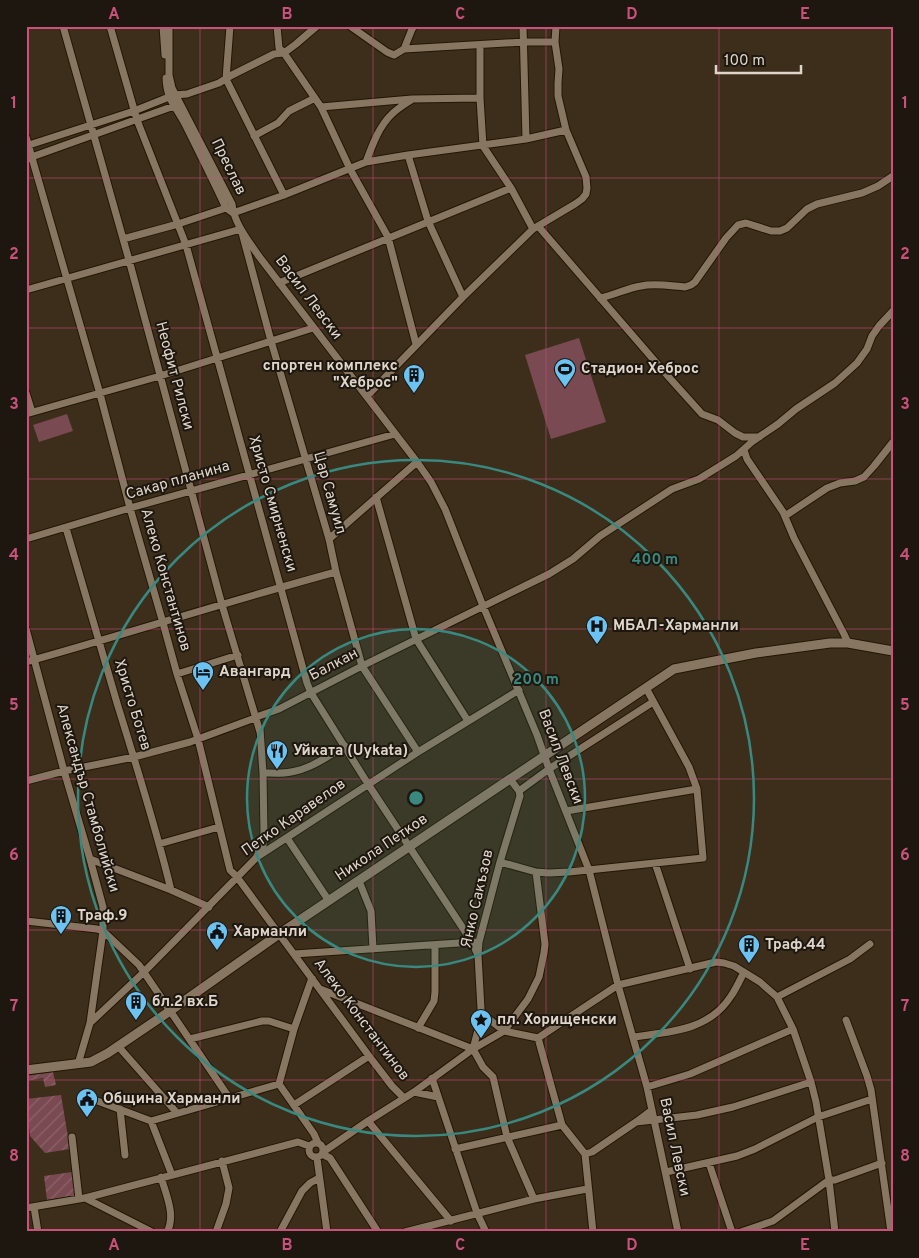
<svg xmlns="http://www.w3.org/2000/svg" width="919" height="1258" font-family="Overpass,sans-serif">
<style>
.garden{fill:url(#garden-furrows)}
.pitch{fill:#794a51}
.lines{fill:none;stroke-linecap:round;stroke-linejoin:round}
.minor-casing{stroke:#231604;stroke-width:9}
.tertiary-casing{stroke:#231604;stroke-width:11}
.minor{stroke:#877762;stroke-width:7}
.tertiary{stroke:#877762;stroke-width:9}
.grid{fill:none;stroke:#cb517d;stroke-width:1;stroke-opacity:0.55}
.ring{fill:none;stroke:#398981;stroke-width:2.5}
.labels{text-anchor:middle;dominant-baseline:central;stroke-width:4;stroke-linejoin:round;paint-order:stroke}
.street-label{font-size:15px;fill:#dfd6cb;stroke:#1e170f}
.poi-label{font-size:15px;font-weight:bold;fill:#dfd6cb;stroke:#1e170f;text-anchor:start}
.centre{fill:#398981;stroke:#1e170f;stroke-width:2.5}
.ring-label{font-size:15px;text-anchor:middle;font-weight:bold;fill:#398981;stroke:#1e170f;stroke-width:4;stroke-linejoin:round;paint-order:stroke}
.neatline{fill:none;stroke:#cb517d;stroke-width:2}
.grid-label{font-size:16px;text-anchor:middle;font-weight:bold;fill:#cb517d}
</style>
<defs>
<pattern id="garden-furrows" width="10" height="10" patternUnits="userSpaceOnUse" patternTransform="scale(1.25)"><rect width="10" height="10" fill="#794a51"/><path d="M-1 1l2-2M0 10L10 0M9 11l2-2" fill="none" stroke="#8c6369"/></pattern>
</defs>
<rect width="100%" height="100%" fill="#3c2e1b"/>
<path class="garden" d="M53,1072L56,1085L45,1087L43,1078L26,1081V1076Z
M61,1095L70,1149L45,1153L30,1136L26,1099Z
M72,1172L75,1196L47,1200L44,1176Z"/>
<path class="pitch" d="M579,338L606,422L551,439L525,355Z
M67,414L73,431L39,442L33,425Z"/>
<g class="lines">
<g class="minor-casing">
<path id="minor" d="M63,26L129,260L222,605L260,732
M110,26L137,120L186,245L307,683L311,693L368,784L472,942L478,955
M163,26L165,55
M169,26V75L172,88L232,204C234,223 248,240 258,255L417,462L431,482L445,509L483,606L537,735L549,769L589,870L618,985L647,1087L678,1232
M230,26L226,79L284,195
M277,26L279,48L284,53L321,107L350,169L388,237L416,344
M350,26L387,52L394,55L404,49L524,42H555
M523,26L526,139
M480,46V98L483,146L511,188L533,229
M404,49L412,29L414,26
M166,78C167,101 176,106 185,124C199,152 213,180 226,208L233,213
M321,107L412,99L480,98
M254,136L278,123L289,111L315,98
M26,137L100,394L130,508L163,623L177,674L198,739L230,870L237,877L369,1056L392,1086L404,1098
M26,146L134,111L174,95L187,94L219,83L232,75L274,54L284,53L296,44L317,26
M408,155L428,221L463,297
M26,159L174,106L176,104
M366,162C372,146 379,126 392,114C398,108 405,104 411,100
M233,213L284,195L366,162L408,155L526,139L566,130
M538,226L666,374L702,414L718,420L735,433L743,437H759
M123,239L178,224L226,208
M279,283L511,188
M26,290L241,229L271,341L329,539L336,572L362,666L418,752
M600,298C615,295 627,288 641,286C655,283 671,286 685,287L691,285L695,282L726,238L738,225L746,223L771,231H780L787,228L807,209L817,204L862,193L878,186L893,176
M26,393L32,412
M367,396L463,297L533,229L575,204L582,199L586,194L587,188L586,177L566,130L558,96V83L559,69L555,42L556,26
M26,414L160,376L313,328
M744,450L747,459L783,512L794,538L844,634L848,643
M376,497L416,639L468,721
M785,516L827,488L840,483L855,481L864,477L874,466L893,442
M66,528C83,587 100,645 117,703C136,765 156,827 171,890
M26,539L130,508L395,434
M329,539L417,462
M26,629L64,771L90,859L103,907V931L90,1023L78,1064
M26,662C130,633 232,600 336,572
M177,674L238,655
M263,773C272,773 282,774 291,772C311,769 328,756 345,746
M510,779L519,791
M26,781L64,771L134,757L190,742L255,718L259,716L279,709L362,666L549,574L573,559L600,536L672,489L699,479L736,456L753,441L778,424L796,409L835,383L857,363L867,349L872,336L879,326L893,311
M566,811L697,789
M287,838L329,901
M159,844L219,827
M257,856L263,845L264,835L263,773L260,729
M90,859L171,890L209,907
M500,862L536,872L549,873L569,872L703,858L697,789L689,767L646,688
M655,863L690,969
M359,881L371,911L373,949
M26,921L97,929L103,931L139,965L230,1099
M294,954L474,942
M320,989L473,1049
M777,997L850,959L870,944
M481,1013L504,1031L538,1038L618,985L716,962L724,963L734,966L760,982L777,997L793,1029L811,1082L816,1102L829,1180L835,1232
M846,1020L867,1076L871,1090L891,1232
M90,1023L144,972L257,857L418,752L519,690
M418,1028L434,1001L435,992V945
M633,1037C669,1032 709,1031 731,996C736,989 740,980 744,972
M538,1038L562,1125L585,1154L593,1232
M190,1039L262,1021H269L294,1029
M118,1046L177,1113
M473,1049L504,1031L528,999L539,977L544,953L545,944L536,872
M473,1049L483,1067L493,1077L507,1137L534,1199
M432,1078L477,1213L486,1232
M279,1084L294,1029L312,978
M647,1087L690,1074L793,1029
M414,1092L438,1097
M92,1099L151,1121L279,1084L314,1134L318,1143
M294,1105L369,1056
M120,1109L125,1155
M151,1121L172,1175
M368,1121L451,1221
M636,1122L697,1115L733,1107L811,1082
M72,1137L79,1199
M309 1150a7 7 0 1 1 14 0a7 7 0 1 1-14 0Z
M455,1149L562,1125
M323,1152L368,1121L414,1092L473,1049L481,1018V1009L478,955L479,942L500,862L520,796L519,791L549,769L653,702
M322,1154L330,1158L378,1232
M585,1154L592,1152L636,1122L652,1110
M317,1158L327,1232
M709,1163L732,1232
M666,1172L737,1156L755,1149L818,1117L872,1099
M161,1177C166,1195 176,1215 167,1232
M85,1198L152,1232
M34,1207L38,1232
M26,1208L85,1198L298,1142L309,1146
M216,1232L226,1204L229,1188L222,1161
M280,1232L302,1191L310,1183L319,1178
M405,1232L534,1199L587,1189
M741,1232L773,1221L829,1180H835L882,1163"/>
</g>
<g class="tertiary-casing">
<path id="tertiary" d="M26,1070L91,1062L108,1053L170,1011L279,934L674,669L756,653L830,643H848L893,651"/>
</g>
<use href="#minor" class="minor"/>
<use href="#tertiary" class="tertiary"/>
</g>
<path class="grid" d="M200,26V1232M373,26V1232M546,26V1232M719,26V1232M26,178H893M26,328H893M26,479H893M26,629H893M26,779H893M26,930H893M26,1080H893"/>
<circle cx="416" cy="798" r="169" fill="#398981" fill-opacity=".12"/>
<g class="ring">
<circle cx="416" cy="798" r="169"/>
<circle cx="416" cy="798" r="338"/>
</g>
<defs>
<g id="stadium-pin" transform="scale(1.125)"><path d="M0 17L-7.5 6A9.5 9.5 0 1 1 7.5 6Z" fill="#6cc3f2" stroke="#1e170f"/><path d="M0-5a6.5 5 0 1 0 0 10a6.5 5 0 1 0 0-10ZM-3.5-1.8h7v3.6h-7Z" fill="#111"/></g>
<g id="building-pin" transform="scale(1.125)"><path d="M0 17L-7.5 6A9.5 9.5 0 1 1 7.5 6Z" fill="#6cc3f2" stroke="#1e170f"/><path d="M-4-6H4V6H1V3H-1V6H-4ZM-2.5-4.3h1.7v1.8h-1.7ZM.8-4.3h1.7v1.8H.8ZM-2.5-1h1.7V.8h-1.7ZM.8-1h1.7V.8H.8Z" fill="#111"/></g>
<g id="hospital-pin" transform="scale(1.125)"><path d="M0 17L-7.5 6A9.5 9.5 0 1 1 7.5 6Z" fill="#6cc3f2" stroke="#1e170f"/><path d="M-5-5h3v3.5h4V-5h3V5h-3V1.5h-4V5h-3Z" fill="#111"/></g>
<g id="hotel-pin" transform="scale(1.125)"><path d="M0 17L-7.5 6A9.5 9.5 0 1 1 7.5 6Z" fill="#6cc3f2" stroke="#1e170f"/><path d="M-6-4.5h1.5V1H6V5H4.5V3h-9V5H-6ZM-4 0a1.8 1.8 0 1 1 3.6 0ZM.5 0V-2.5h3Q6-2.5 6 0Z" fill="#111"/></g>
<g id="restaurant-pin" transform="scale(1.125)"><path d="M0 17L-7.5 6A9.5 9.5 0 1 1 7.5 6Z" fill="#6cc3f2" stroke="#1e170f"/><path d="M-5-6h1v4h1v-4h1v4h1v-4h1v5L-1.5 .5V6h-2V.5L-5-1ZM5-6V6H3V1.5H1.5Q1.5-4 5-6Z" fill="#111"/></g>
<g id="civic-pin" transform="scale(1.125)"><path d="M0 17L-7.5 6A9.5 9.5 0 1 1 7.5 6Z" fill="#6cc3f2" stroke="#1e170f"/><path d="M-.6-6.5H3V-4.5H.6V-3L4-1V1h2V6H-6V1h2V-1L-.6-3ZM-1.2 2.5V6h2.4V2.5Z" fill="#111"/></g>
<g id="sight-pin" transform="scale(1.125)"><path d="M0 17L-7.5 6A9.5 9.5 0 1 1 7.5 6Z" fill="#6cc3f2" stroke="#1e170f"/><path d="M0-6L1.8-2.2L6-1.7L2.9 1.2L3.7 5.4L0 3.3L-3.7 5.4L-2.9 1.2L-6-1.7L-1.8-2.2Z" fill="#111"/></g>
</defs>
<g fill-rule="evenodd">
<use href="#stadium-pin" x="565" y="369"/>
<use href="#building-pin" x="414" y="375"/>
<use href="#hospital-pin" x="597" y="626"/>
<use href="#hotel-pin" x="203" y="672"/>
<use href="#restaurant-pin" x="277" y="751"/>
<use href="#building-pin" x="61" y="916"/>
<use href="#civic-pin" x="217" y="932"/>
<use href="#building-pin" x="749" y="945"/>
<use href="#building-pin" x="136" y="1002"/>
<use href="#sight-pin" x="481" y="1020"/>
<use href="#civic-pin" x="87" y="1099"/>
</g>
<g class="labels">
<g class="street-label">
<text transform="translate(228 167) rotate(64)">Преслав</text>
<text transform="translate(308 298) rotate(53)">Васил Левски</text>
<text transform="translate(174 376) rotate(75)">Неофит Рилски</text>
<text transform="translate(178 481) rotate(-16)">Сакар планина</text>
<text transform="translate(329 493) rotate(74)">Цар Самуил</text>
<text transform="translate(272 504) rotate(74)">Христо Смирненски</text>
<text transform="translate(165 580) rotate(74)">Алеко Константинов</text>
<text transform="translate(334 665) rotate(-28)">Балкан</text>
<text transform="translate(132 705) rotate(73)">Христо Ботев</text>
<text transform="translate(560 757) rotate(69)">Васил Левски</text>
<text transform="translate(87 798) rotate(74)">Александър Стамболийски</text>
<text transform="translate(294 818) rotate(-35)">Петко Каравелов</text>
<text transform="translate(382 848) rotate(-34)">Никола Петков</text>
<text transform="translate(478 899) rotate(-77)">Янко Сакъзов</text>
<text transform="translate(361 1020) rotate(53)">Алеко Константинов</text>
<text transform="translate(674 1147) rotate(78)">Васил Левски</text>
</g>
<g class="poi-label">
<text x="398" y="366" text-anchor="end">спортен комплекс<tspan x="398" dy="17">"Хеброс"</tspan></text>
<text x="581" y="369">Стадион Хеброс</text>
<text x="613" y="626">МБАЛ-Харманли</text>
<text x="219" y="672">Авангард</text>
<text x="293" y="751">Уйката (Uykata)</text>
<text x="77" y="916">Траф.9</text>
<text x="233" y="932">Харманли</text>
<text x="765" y="945">Траф.44</text>
<text x="152" y="1002">бл.2 вх.Б</text>
<text x="497" y="1020">пл. Хорищенски</text>
<text x="103" y="1099">Община Харманли</text>
</g>
</g>
<circle cx="416" cy="798" r="8" class="centre"/>
<g class="ring-label">
<text x="655" y="564">400 m</text>
<text x="536" y="684">200 m</text>
</g>
<rect width="919" height="1258" fill="none" stroke="#1e170f" stroke-width="55"/>
<path d="M716 65v8h85v-8" fill="none" stroke="#dfd6cb" stroke-width="2.5"/>
<text x="724" y="65" font-size="15" fill="#dfd6cb" stroke="#1e170f" stroke-width="4" paint-order="stroke">100 m</text>
<rect x="28" y="28" width="864" height="1202" class="neatline"/>
<g class="grid-label">
<text x="114" y="19">A</text>
<text x="287" y="19">B</text>
<text x="460" y="19">C</text>
<text x="632" y="19">D</text>
<text x="805" y="19">E</text>
<text x="14" y="108">1</text>
<text x="905" y="108">1</text>
<text x="14" y="259">2</text>
<text x="905" y="259">2</text>
<text x="14" y="409">3</text>
<text x="905" y="409">3</text>
<text x="14" y="560">4</text>
<text x="905" y="560">4</text>
<text x="14" y="710">5</text>
<text x="905" y="710">5</text>
<text x="14" y="860">6</text>
<text x="905" y="860">6</text>
<text x="14" y="1011">7</text>
<text x="905" y="1011">7</text>
<text x="14" y="1161">8</text>
<text x="905" y="1161">8</text>
<text x="114" y="1250">A</text>
<text x="287" y="1250">B</text>
<text x="460" y="1250">C</text>
<text x="632" y="1250">D</text>
<text x="805" y="1250">E</text>
</g>
</svg>
